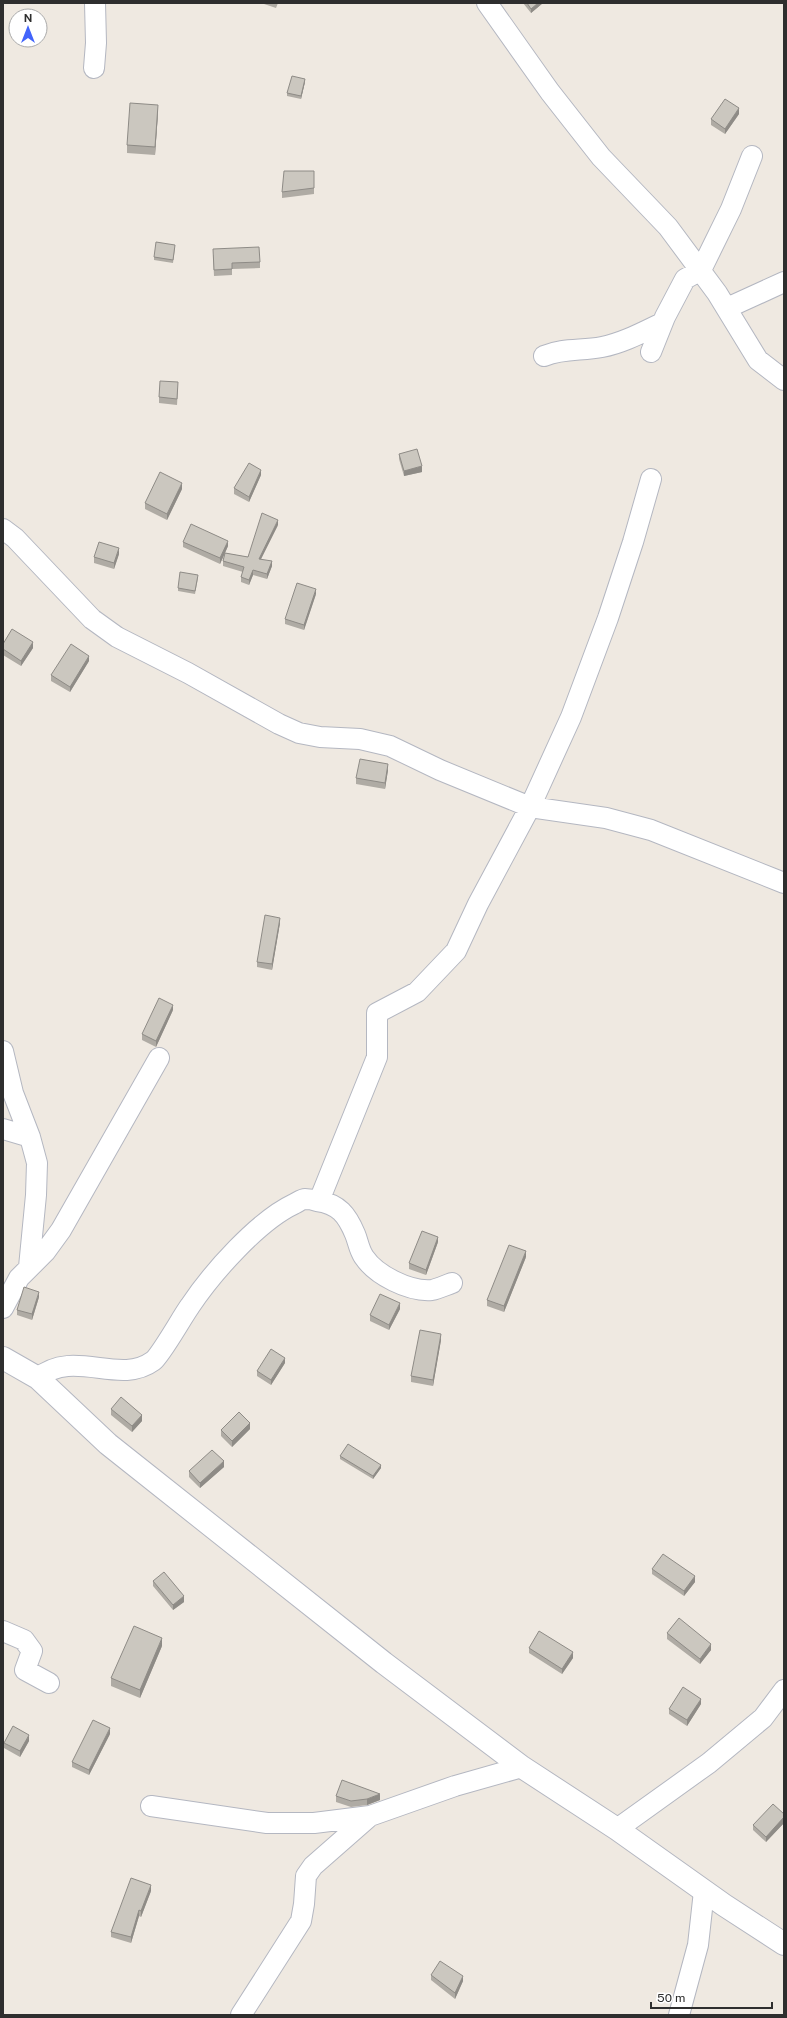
<svg xmlns="http://www.w3.org/2000/svg" width="787" height="2018" font-family="'Public Sans',sans-serif">
<style>
.lines{fill:none;stroke-linecap:round;stroke-linejoin:round}
.street-casing{stroke:#b4b7c1;stroke-width:22}
.secondary-casing{stroke:#b4b7c1;stroke-width:24}
.street{stroke:#fff;stroke-width:20}
.secondary{stroke:#fff;stroke-width:22}
.wall{fill:#afaba4}
.shaded-wall{fill:#8e8b86}
.building{fill:#cbc7bf;stroke:#8e8b86}
</style>
<rect width="100%" height="100%" fill="#efe9e1"/>
<g class="lines">
<g class="street-casing">
<path id="street" d="M487,3L550,92L601,157L668,227L717,293L758,360L784,380
M94,68L96,43L95,3
M727,308L784,282
M651,352L665,317L685,279L701,270L731,209L752,156
M544,356C563,348 582,351 602,347C623,343 643,332 662,323
M3,529L15,538L92,619L117,637L188,673L279,724L299,733L320,737L360,739L390,746L440,770L530,807L606,818L651,830L784,883
M3,1051L13,1093L30,1137L37,1163L36,1195L29,1267
M3,1129L30,1137
M319,1201L377,1057V1013L417,992L456,951L478,904L530,807L571,717L608,618L633,542L651,479
M3,1308L19,1278L45,1252L61,1230L159,1058
M38,1378C74,1348 119,1386 153,1361C161,1355 182,1317 190,1306C212,1273 258,1221 294,1204C298,1202 302,1199 305,1199C309,1199 314,1200 317,1201C339,1204 347,1215 355,1234C358,1241 359,1250 364,1257C376,1275 409,1292 432,1290C438,1289 446,1285 452,1283
M3,1631L24,1640L32,1651L25,1670L49,1683
M151,1806L267,1823H314L370,1816L455,1786L522,1767
M617,1829L709,1763L763,1718L784,1690
M241,2015L301,1921L304,1904L306,1876L313,1866L370,1816
M679,2015L698,1945L704,1891"/>
</g>
<g class="secondary-casing">
<path id="secondary" d="M3,1358L38,1378L108,1444L384,1663L522,1767L617,1829L724,1905L784,1944"/>
</g>
<use href="#street" class="street"/>
<use href="#secondary" class="secondary"/>
</g>
<path class="wall" d="M264,3H278L276,8L264,4Z
M523,3H543L531,13Z
M305,82L301,99L287,96V93Z
M158,113L155,155L127,153V145Z
M739,114L725,134L711,125V119Z
M314,171V194L282,198V192Z
M175,248L173,263L154,260V257Z
M213,255L260,262V268L232,269V275L214,276Z
M178,388L177,405L159,403V397Z
M399,454L422,472L404,476L399,459Z
M261,475L249,502L234,494V488Z
M182,489L167,520L145,509V503Z
M278,525L261,559L272,566L267,579L253,575L249,585L241,582V577L243,572L223,566V561L225,553L220,564L183,547V542L228,546L225,553L248,557Z
M119,554L114,569L94,563V557Z
M198,578L195,594L178,591V588Z
M316,594L304,630L285,624V619Z
M3,644L33,648L21,666L3,655Z
M89,661L70,692L51,681V675Z
M388,770L385,789L356,784V778Z
M280,923L272,970L257,967V962Z
M173,1010L156,1047L142,1040V1034Z
M438,1242L426,1275L409,1269V1263Z
M526,1257L504,1312L487,1306V1300Z
M39,1297L32,1320L17,1315V1310Z
M400,1309L389,1330L370,1321V1315Z
M441,1340L433,1386L411,1382V1376Z
M285,1363L271,1385L257,1376V1371Z
M111,1409L142,1421L132,1432L111,1415Z
M250,1429L232,1447L221,1436V1430Z
M340,1456L381,1468L373,1479L340,1459Z
M224,1467L200,1488L189,1477V1471Z
M652,1569L695,1582L684,1596L652,1574Z
M153,1581L184,1602L173,1610L153,1586Z
M667,1633L711,1650L700,1664L667,1639Z
M162,1646L140,1698L111,1686V1678Z
M529,1648L573,1658L562,1674L529,1653Z
M701,1704L687,1726L669,1714V1709Z
M110,1734L89,1775L72,1767V1762Z
M29,1741L20,1757L4,1748V1743Z
M336,1796L380,1800L367,1805L351,1807L336,1802Z
M784,1814V1823L766,1842L753,1830V1825Z
M151,1891L141,1917L139,1916L131,1943L111,1937V1932Z
M431,1975L463,1981L455,1999L431,1980Z"/>
<path class="shaded-wall" d="M538,3H543L531,13V9Z
M305,79V82L301,99V96Z
M158,105V113L155,155V147Z
M739,108V114L725,134V129Z
M422,466V472L404,476V471Z
M261,470V475L249,502V497Z
M182,483V489L167,520V514Z
M278,520V525L259,563V559Z
M228,541V546L220,564V558Z
M119,548V554L114,569V563Z
M272,561V566L267,579V574Z
M253,570V575L249,585V580Z
M316,589V594L304,630V625Z
M33,642V648L21,666V661Z
M89,656V661L70,692V687Z
M388,764V770L385,789V783Z
M280,918V923L272,970V964Z
M173,1005V1010L156,1047V1041Z
M438,1237V1242L426,1275V1270Z
M526,1251V1257L504,1312V1306Z
M39,1292V1297L32,1320V1314Z
M400,1303V1309L389,1330V1325Z
M441,1334V1340L433,1386V1380Z
M285,1358V1363L271,1385V1380Z
M142,1415V1421L132,1432V1426Z
M250,1423V1429L232,1447V1441Z
M224,1461V1467L200,1488V1483Z
M381,1465V1468L373,1479V1476Z
M695,1576V1582L684,1596V1591Z
M184,1596V1602L173,1610V1605Z
M162,1638V1646L140,1698V1690Z
M711,1644V1650L700,1664V1659Z
M573,1652V1658L562,1674V1669Z
M701,1699V1704L687,1726V1720Z
M110,1728V1734L89,1775V1770Z
M29,1735V1741L20,1757V1751Z
M380,1794V1800L367,1805V1799Z
M784,1817V1823L766,1842V1837Z
M151,1885V1891L141,1917V1911Z
M139,1910V1916L131,1943V1937Z
M463,1976V1981L455,1999V1993Z"/>
<path class="building" d="M527,3H538L531,9Z
M292,76L305,79L301,96L287,93Z
M725,99L739,108L725,129L711,119Z
M130,103L158,105L155,147L127,145Z
M284,171H314V188L282,192Z
M156,242L175,245L173,260L154,257Z
M259,247L260,262L232,263V269L214,270L213,249Z
M160,381L178,382L177,399L159,397Z
M417,449L422,466L404,471L399,454Z
M249,463L261,470L249,497L234,488Z
M160,472L182,483L167,514L145,503Z
M262,513L278,520L259,559L272,561L267,574L253,570L249,580L241,577L244,567L223,561L225,553L248,557Z
M191,524L228,541L220,558L183,542Z
M99,542L119,548L114,563L94,557Z
M180,572L198,575L195,591L178,588Z
M297,583L316,589L304,625L285,619Z
M12,629L33,642L21,661L3,649V644Z
M71,644L89,656L70,687L51,675Z
M360,759L388,764L385,783L356,778Z
M265,915L280,918L272,964L257,962Z
M159,998L173,1005L156,1041L142,1034Z
M422,1231L438,1237L426,1270L409,1263Z
M509,1245L526,1251L504,1306L487,1300Z
M24,1287L39,1292L32,1314L17,1310Z
M380,1294L400,1303L389,1325L370,1315Z
M420,1330L441,1334L433,1380L411,1376Z
M271,1349L285,1358L271,1380L257,1371Z
M121,1397L142,1415L132,1426L111,1409Z
M239,1412L250,1423L232,1441L221,1430Z
M348,1444L381,1465L373,1476L340,1456Z
M212,1450L224,1461L200,1483L189,1471Z
M663,1554L695,1576L684,1591L652,1569Z
M164,1572L184,1596L173,1605L153,1581Z
M679,1618L711,1644L700,1659L667,1633Z
M134,1626L162,1638L140,1690L111,1678Z
M539,1631L573,1652L562,1669L529,1648Z
M683,1687L701,1699L687,1720L669,1709Z
M93,1720L110,1728L89,1770L72,1762Z
M13,1726L29,1735L20,1751L4,1743Z
M342,1780L380,1794L367,1799L351,1801L336,1796Z
M773,1804L784,1814V1817L766,1837L753,1825Z
M131,1878L151,1885L141,1911L139,1910L131,1937L111,1932Z
M440,1961L463,1976L455,1993L431,1975Z"/>
<rect width="787" height="2018" fill="none" stroke="#2e2e2e" stroke-width="8"/>
<g transform="translate(28 28)"><circle r="19" fill="#ffffff" stroke="#ababab"/>
<path d="M0-3L7 15L0 10L-7 15Z" fill="#4264fb"/>
<text y="-6" font-size="11" font-weight="bold" text-anchor="middle" fill="#2e2e2e">N</text>
</g>
<path d="M651 2002v6h121v-6" fill="none" stroke="#2e2e2e" stroke-width="2"/>
<text x="657" y="2002" font-size="12" fill="#2e2e2e" stroke="#ffffff" stroke-width="3" paint-order="stroke">50 m</text>
</svg>
